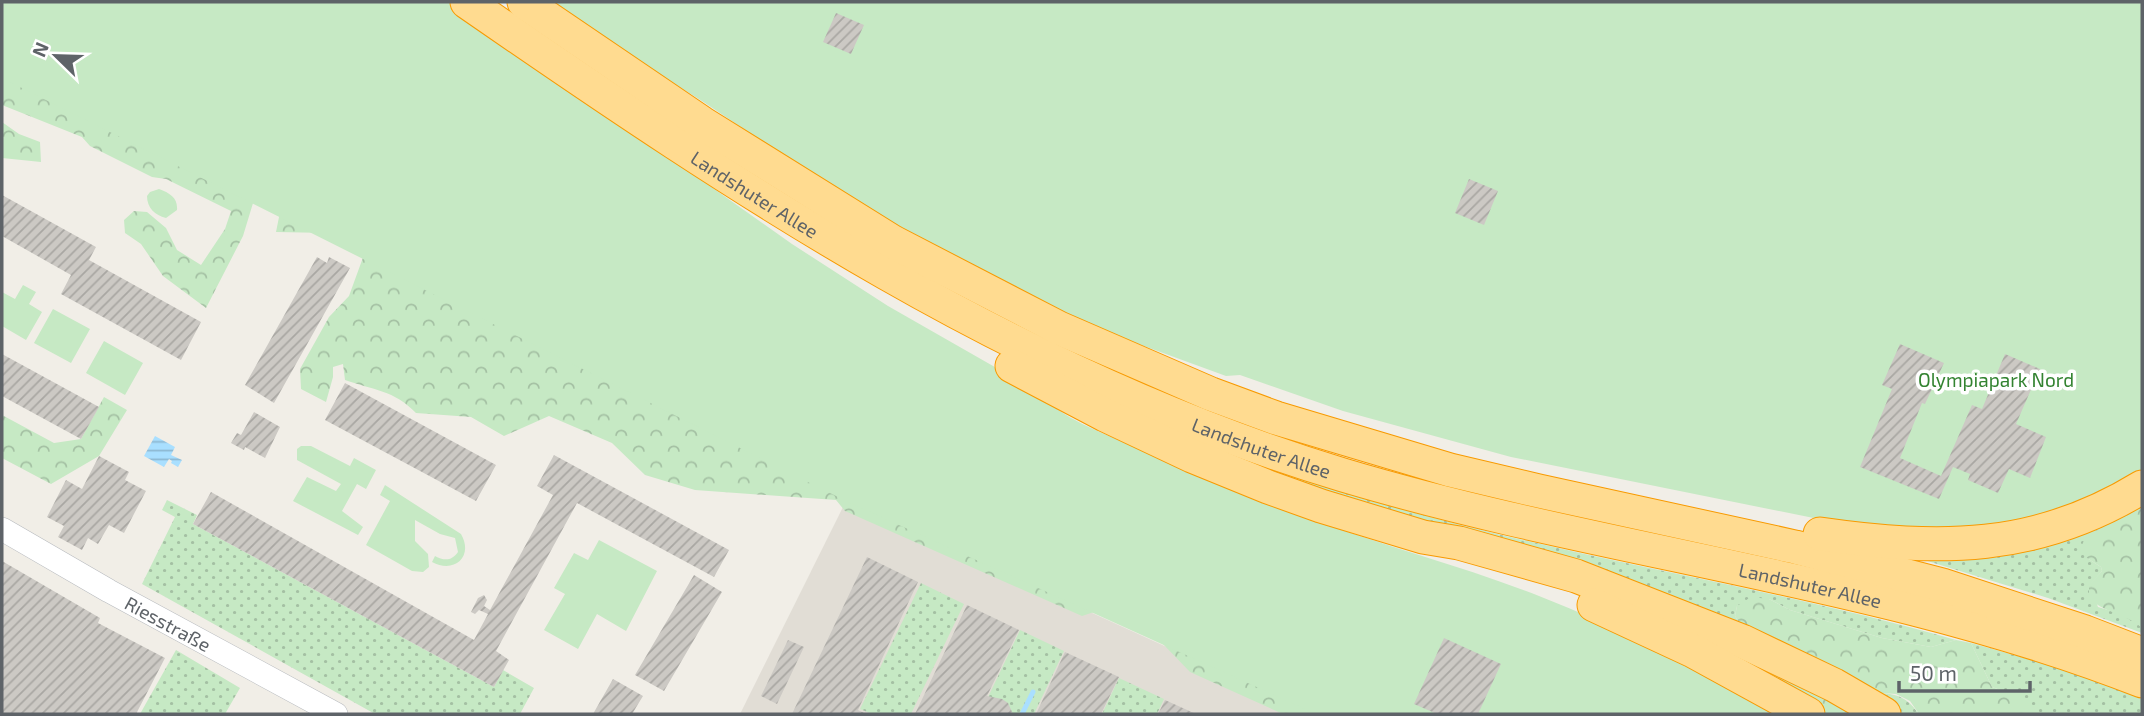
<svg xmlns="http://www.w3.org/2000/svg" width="2144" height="716" font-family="'Exo 2',sans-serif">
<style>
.education{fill:#e1ddd5}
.grass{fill:url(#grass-dots)}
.forest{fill:url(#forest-crowns)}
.park{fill:#c6e9c4}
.water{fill:url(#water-rules)}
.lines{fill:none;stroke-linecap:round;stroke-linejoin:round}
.stream{stroke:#a9dfff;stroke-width:5}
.building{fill:url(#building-hatch)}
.minor-casing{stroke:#b7babe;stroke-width:24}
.highway-casing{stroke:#f89a00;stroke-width:35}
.minor{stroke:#fff;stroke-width:23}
.highway{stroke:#ffdb90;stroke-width:33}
.labels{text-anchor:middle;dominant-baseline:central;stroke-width:7;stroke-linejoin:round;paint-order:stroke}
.street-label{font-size:19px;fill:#5e6368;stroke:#fff}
.park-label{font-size:19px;fill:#338331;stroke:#fff}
</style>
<defs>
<pattern id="grass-dots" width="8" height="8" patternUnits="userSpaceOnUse" patternTransform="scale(1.75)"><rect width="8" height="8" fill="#c6e9c4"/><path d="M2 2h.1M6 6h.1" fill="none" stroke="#a4c0a3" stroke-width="1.8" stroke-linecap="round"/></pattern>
<pattern id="forest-crowns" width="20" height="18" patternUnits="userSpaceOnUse" patternTransform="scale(1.75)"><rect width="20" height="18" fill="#c6e9c4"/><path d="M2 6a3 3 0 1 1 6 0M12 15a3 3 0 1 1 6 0" fill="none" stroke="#a4c0a3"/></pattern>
<pattern id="water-rules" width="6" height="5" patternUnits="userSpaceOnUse" patternTransform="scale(1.75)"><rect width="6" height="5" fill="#a9dfff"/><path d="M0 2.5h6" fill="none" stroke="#8db8d2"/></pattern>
<pattern id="building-hatch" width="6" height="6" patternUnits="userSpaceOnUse" patternTransform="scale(1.75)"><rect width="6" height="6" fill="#ccc9c4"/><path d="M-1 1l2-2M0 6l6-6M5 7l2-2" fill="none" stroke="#a9a7a3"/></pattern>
</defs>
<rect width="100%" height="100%" fill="#f1eee7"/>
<path class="education" d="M846,501L1314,714H740Z"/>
<path class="grass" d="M1192,441C1287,476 1383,506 1481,530C1639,569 1800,595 1956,640L1931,647L1882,638L1790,610L1769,599L1737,606L1735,616L1745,632L1326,496Z
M2142,494V508L2127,512L2087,558L2101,567L2102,571L2090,585L2098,607L2125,615L2142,627V633L2048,598L1911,556Z
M167,500L197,515L193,524L494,687L503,670L534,688L520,714H375L142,584L175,517L162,510Z
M921,583L964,604L911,714H872L860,709Z
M1020,630L1064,651L1034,714H980Z
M1971,643C2029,659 2087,675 2142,699V713L2031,714L2003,691L1992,687Z
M176,650L240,688L225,714H140Z
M1119,678L1164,699L1157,714H1102Z
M1866,692C1892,694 1903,692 1919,714H1903Z"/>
<path class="forest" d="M2,61L257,190L243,236L206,308L163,276L141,244L125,233L124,220L134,211L147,212L166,228L177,250L201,265L225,229L231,211L166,179L152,177L90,146L82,137L2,105Z
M2,122L19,134L40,142L41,162L2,158Z
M283,197L1346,714H1283L1190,672L1162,643L1094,612L1082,616L845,511L836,500L695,490L645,475L612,443L549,416L504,436L471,417L416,413C394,390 373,390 345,380L343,364L333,367V377L326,402L301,389L300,369L329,317L349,296L365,252L329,233L276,232Z
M104,397L127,410L99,456L51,484L2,458V415L54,443L81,439Z
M2142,508V628C2125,613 2104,613 2089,598V585L2102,571L2101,567L2087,558L2082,545L2087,534L2127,512Z
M1751,597L1769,599L1790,610L1882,638L1931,647L1956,640L1971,643L1992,687L2003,691L2015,690L2027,701L2031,714H1919L1910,701L1896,694L1866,692L1745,632L1735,616L1737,606Z
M1721,642L1866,714H1824L1716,655Z"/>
<path class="park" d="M2,2H450L792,244L888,306L1042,394C1057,417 1106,434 1132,446C1192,472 1251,498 1313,520C1388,547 1465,567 1539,596C1622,628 1698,671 1775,714H1316L846,501L2,78Z
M544,2H2142V473L2082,505L1996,529L1858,527L1511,457L1343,411L1240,375L1226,376L1092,327L875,217L702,101Z
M159,189C170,193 178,198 177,210L166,218C155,215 147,208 147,196L150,192Z
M23,285L36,292L29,304L42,312L26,340L2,326V292L15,299Z
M53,309L90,329L71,363L34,343Z
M104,341L143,363L125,395L86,373Z
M301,446H311L350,466L354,458L376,470L366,489L357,484L342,511L363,527L358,535L293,501L307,477L336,491L341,484L297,460V449Z
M385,485L461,534C474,557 454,574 432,562L435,556C444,561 452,561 458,552L455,538L440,534L415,520V541L428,554L429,567L423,572L412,571L366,545L390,501L380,495Z
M599,540L657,571L626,631L597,614L578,649L544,630L565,594L554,588L574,553L588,560Z"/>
<path class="water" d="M155,436L175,447L171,455L182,460L178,467L171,463L172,461L169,459L164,467L144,456Z"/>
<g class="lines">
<path class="stream" d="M1022,714L1033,692"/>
</g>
<path class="building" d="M836,13L864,25L851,54L823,42Z
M1469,179L1498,191L1484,225L1455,213Z
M2,195L96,247L89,260L201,322L181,360L61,294L71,275L2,236Z
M317,257L327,263L329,257L350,268L274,403L245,385Z
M1900,344L1944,363L1925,404L1922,403L1900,458L1941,476L1972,405L1982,409L2005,354L2040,369L2016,424L2046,437L2030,478L2009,469L1998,493L1968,480L1970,474L1953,467L1939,499L1860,467L1892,389L1882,385Z
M2,354L99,407L81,439L2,396Z
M345,383L496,465L476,501L325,420Z
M254,412L280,427L265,458L245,447L244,450L231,443L237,433L241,435Z
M554,455L729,550L714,577L577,503L496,651L509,660L494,687L193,524L211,492L474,640L488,614L479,610L475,614L471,612L478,598L484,595L487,600L484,606L490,610L553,495L537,486Z
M99,456L129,472L125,480L146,491L124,533L109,525L98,544L88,538L82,550L58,537L64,526L47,517L66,480L82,489Z
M867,557L918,582L858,710L866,714H792Z
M2,561L100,618L98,623L165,658L136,714H2Z
M694,575L722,592L664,691L635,675Z
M967,605L1019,630L987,696L1002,699L1008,703L1013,714H915Z
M1444,638L1501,664L1478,714H1437L1414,704Z
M788,640L804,647L777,704L761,696Z
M1065,652L1119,677L1101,714H1036Z
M613,679L643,696L632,714H593Z
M1165,700L1196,714H1158Z"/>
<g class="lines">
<g class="minor-casing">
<g id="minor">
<path id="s1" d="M2,529L109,591L336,714"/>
</g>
</g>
<g class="highway-casing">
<g id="highway">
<path id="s2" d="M467,2C743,193 1018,377 1343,475C1607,554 1885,580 2142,681"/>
<path d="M524,2L702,123L893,242L1059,328L1211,394L1276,418L1450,470L1539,491L1795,547L1942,585L2085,632L2142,654"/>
<path d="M1012,366L1105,415L1192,456L1268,487L1321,506L1423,537L1459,543L1576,576L1742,641L1834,685L1884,714"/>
<path d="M1820,534C1939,551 2036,552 2142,487"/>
<path d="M1594,605L1693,651L1808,714"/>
</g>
</g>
<use href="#minor" class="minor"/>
<use href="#highway" class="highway"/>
</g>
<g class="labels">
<g class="street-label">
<text stroke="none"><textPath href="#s2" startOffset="346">Landshuter Allee</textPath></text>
<text stroke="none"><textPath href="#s2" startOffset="914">Landshuter Allee</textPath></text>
<text stroke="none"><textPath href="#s2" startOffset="1480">Landshuter Allee</textPath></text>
<text stroke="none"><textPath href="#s1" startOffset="191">Riesstraße</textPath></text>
</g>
<g class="park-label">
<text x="1996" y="379">Olympiapark Nord</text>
</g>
</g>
<rect width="2144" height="716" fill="none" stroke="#5e6368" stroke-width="7"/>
<g transform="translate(56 56) rotate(293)" stroke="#ffffff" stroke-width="5" paint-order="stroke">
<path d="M0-5L12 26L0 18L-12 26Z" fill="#5e6368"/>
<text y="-10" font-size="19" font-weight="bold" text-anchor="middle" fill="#5e6368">N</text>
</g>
<path d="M1899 681v10h131v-10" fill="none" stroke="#5e6368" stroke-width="3.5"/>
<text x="1910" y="681" font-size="21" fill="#5e6368" stroke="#ffffff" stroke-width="5" paint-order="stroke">50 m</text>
</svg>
